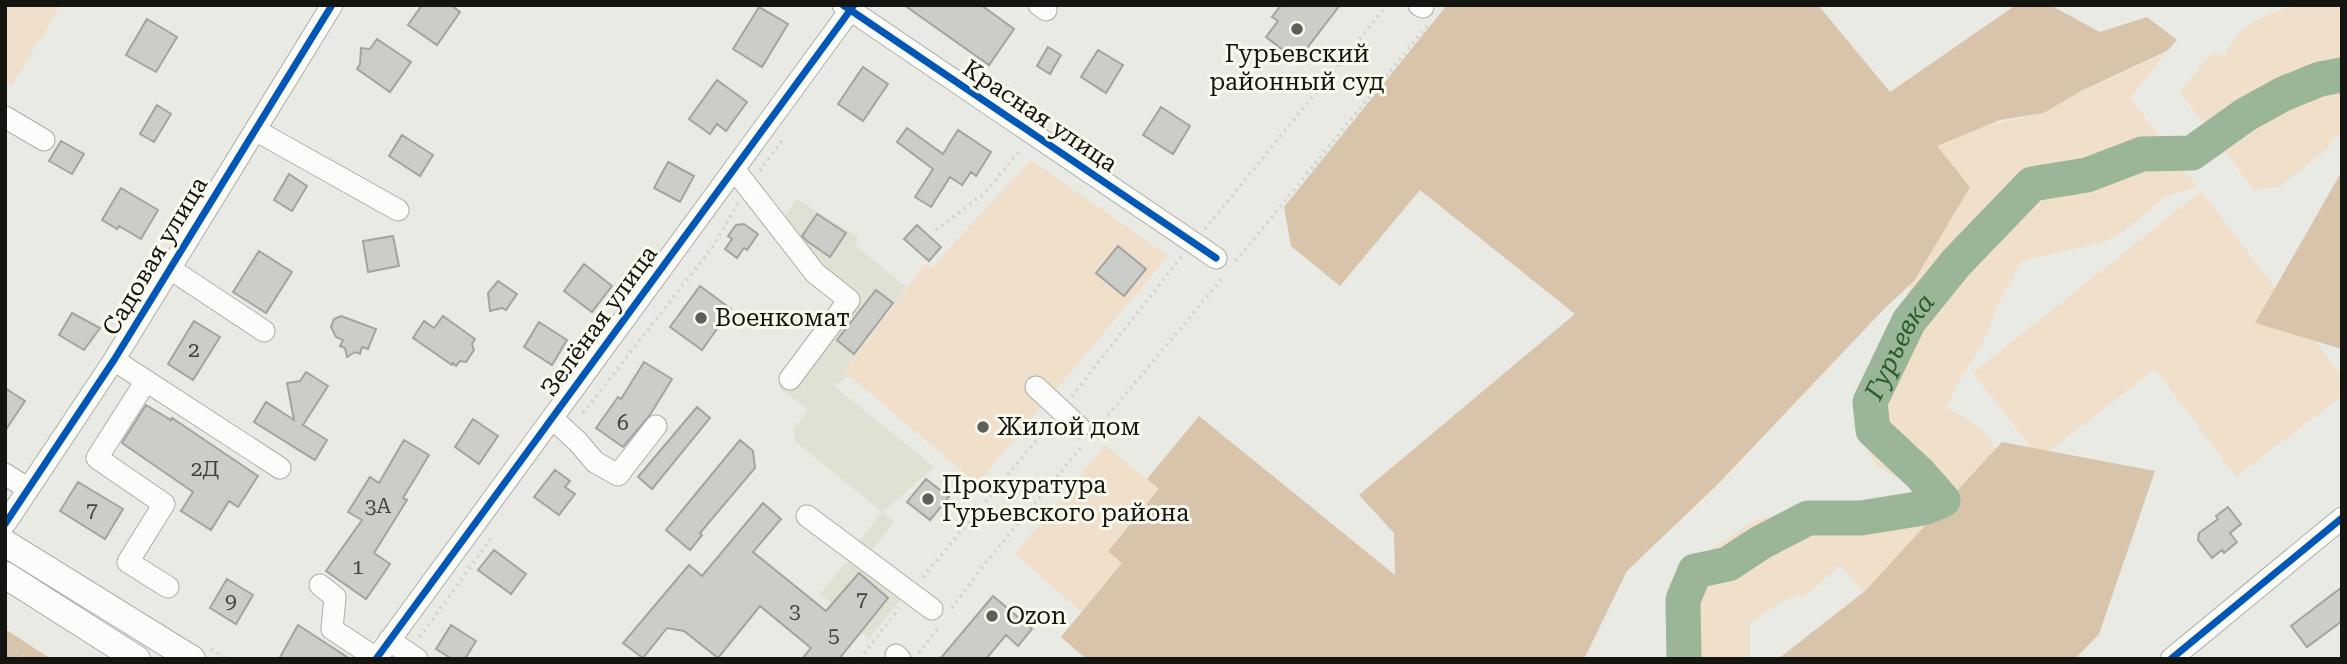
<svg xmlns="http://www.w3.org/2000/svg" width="2347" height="664" font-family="'Roboto Serif',serif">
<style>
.built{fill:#e0e0d3}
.green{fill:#f0dfca}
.forest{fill:#d8c4ab}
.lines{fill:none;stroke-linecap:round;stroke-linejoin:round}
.river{stroke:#9ab598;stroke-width:35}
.building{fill:#ccccc8;stroke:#a3a49f;stroke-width:2}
.minor-casing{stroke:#aeaea9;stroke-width:23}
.major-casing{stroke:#aeaea9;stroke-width:28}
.path{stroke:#d0d0ce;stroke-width:3.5;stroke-dasharray:2 5;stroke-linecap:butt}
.minor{stroke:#fcfcfb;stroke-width:21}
.major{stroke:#fcfcfb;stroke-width:26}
.cycleway-casing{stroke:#fafaee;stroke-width:11}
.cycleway{stroke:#0057b8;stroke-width:7}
.poi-dot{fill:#5f5f5a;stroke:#fafaee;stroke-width:2.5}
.labels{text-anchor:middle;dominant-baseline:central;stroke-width:6;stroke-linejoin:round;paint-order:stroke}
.number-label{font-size:21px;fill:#42423e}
.poi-label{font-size:24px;fill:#141410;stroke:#fafaee;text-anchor:start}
.street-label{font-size:24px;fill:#141410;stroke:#fafaee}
.water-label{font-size:26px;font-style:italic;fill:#275c28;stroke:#fafaee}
</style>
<rect width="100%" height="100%" fill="#eaeae4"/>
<path class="built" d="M797,199L858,237L855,245L906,287L844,371L849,376L834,386L934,467L883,512L894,522L869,554L857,544L882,512L796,442L793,430L808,410L780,388L850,292L772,235Z
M852,560L903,596L869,639L833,610V604L820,594L844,565Z"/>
<path class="green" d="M5,5H61L12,85L5,81Z
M2297,5H2342V138L2334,137L2328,148L2279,187L2254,190L2180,92L2212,53L2224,56C2240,23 2263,14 2297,5Z
M2166,53L2130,98L2198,188L2167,195L2122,233L2104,242L2021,261L1999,303L1982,344L1956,386L1946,408C1980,423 1993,439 2008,472L1865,595L1840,565L1807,595L1786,599L1750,623V659H1669L1667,587L1678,570L1756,520L1796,511L1911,512L1929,497L1877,466L1854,424L1912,282L1936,148L1939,143L1993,124L2046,113L2076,94Z
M1031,160L1168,256L977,484L844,371L925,264L931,268Z
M2201,191L2342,376V396L2236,476L2155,369L2040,458L1973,373Z
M1105,445L1159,489L1108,550L1122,563L1082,612L1015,554Z"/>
<path class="forest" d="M1447,5H1818L1890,92L2016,5H2050L2100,32L2147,17L2177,40L2167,51L2081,91L2044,113L2000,120L1937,146L1970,187L1914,281L1885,308L1718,484L1627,571L1584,659H1086L1061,637L1122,563L1108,551L1159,489L1147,479L1199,416L1395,575L1394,533L1359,495L1575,314L1420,190L1340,286L1291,246L1284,207Z
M2342,171V349L2255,323Z
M2002,442L2155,471L2099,634L2075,659H1778L1865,591Z
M5,629L51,659H5Z"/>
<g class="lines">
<path class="river" id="s1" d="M1684,659L1683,600L1695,571L1728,564L1760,543L1808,518H1861L1923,508L1943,500L1920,474L1873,430L1870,402L1909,321L1956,263L2032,184L2087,175L2142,154L2192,153L2245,115L2283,94L2320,79L2342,75"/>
</g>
<path class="building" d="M422,5H451L460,12L437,45L408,25Z
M904,5H981L1014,29L989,65Z
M1281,5H1340L1297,61L1266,37L1278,21L1272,17Z
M759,7L788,24L762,67L733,49Z
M147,19L177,37L156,72L126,55Z
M377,39L411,62L390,92L357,69L360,64L361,48L370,49Z
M1048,47L1061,55L1050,74L1037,66Z
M1098,50L1123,65L1106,93L1081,77Z
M863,67L888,84L863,121L838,104Z
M717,80L747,102L726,131L717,124L710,134L689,119Z
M157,105L171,114L154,142L140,134Z
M1161,107L1190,126L1173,154L1143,135Z
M907,128L943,154L958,130L991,152L976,176L971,172L962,185L950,177L931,207L915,197L933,169L897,142Z
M402,135L433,155L420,176L389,156Z
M61,141L84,154L72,174L49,161Z
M668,162L694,176L680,202L654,188Z
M289,174L307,186L292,211L274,200Z
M121,188L158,210L141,239L119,226L117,229L102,220Z
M817,214L846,233L830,257L807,241L802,236Z
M744,224L758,234L747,250L744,248L737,258L725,249L732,239L728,236L736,225Z
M917,225L941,247L929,261L904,239Z
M393,236L399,266L368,272L363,241Z
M1118,246L1146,269L1124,296L1096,273Z
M259,251L292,272L266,313L233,292Z
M584,264L612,286L592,312L564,291Z
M498,281L517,294L506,310L502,308L490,311L488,293Z
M700,286L731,309L702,350L670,327Z
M876,290L893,303L854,354L837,340Z
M72,313L100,328L84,350L59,335Z
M341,316L376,329L368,349L362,347L360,354L355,352L347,357L345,348L340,346L343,340L336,337L331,327L334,319Z
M443,316L475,339L472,344L474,350L466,362L460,361L456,366L453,363L452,365L413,338L424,321L434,328Z
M194,321L220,337L193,380L168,364Z
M539,322L567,340L552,365L524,347Z
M644,362L672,379L650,415L623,447L596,428L618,397L621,399Z
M306,372L328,386L303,425L327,440L315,460L254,422L266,402L294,420L287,383L300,381Z
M5,388L25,401L5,431Z
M146,405L171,420L172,418L258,476L238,507L229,501L211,530L181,511L193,492L122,443Z
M697,407L710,418L652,489L638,477Z
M473,419L498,436L479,464L455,447Z
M404,440L429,455L403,498L407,500L374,553L390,564L366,599L326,571L362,520L348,512L370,477L379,483Z
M740,440L753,451L755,468L700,533L702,535L690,550L666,530Z
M555,470L570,481L565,487L575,494L559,515L534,497Z
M926,479L949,497L930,520L907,502Z
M78,482L123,509L105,539L60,511Z
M763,503L781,519L753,552L826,611L859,573L888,598L839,659H802L811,648L760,606L718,658L684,631L667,628L643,658L623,643L689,565L702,576Z
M2228,507L2241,524L2230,533L2237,542L2224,553L2222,550L2212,558L2198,540L2199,533L2218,519L2216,516Z
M494,550L526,574L511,594L478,570Z
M227,579L253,595L236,624L210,608Z
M2342,587V621L2307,647L2291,626Z
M993,596L1032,629L1018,646L1006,635L986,659H940Z
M298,625L350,659H279Z
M451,625L476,641L465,659H452L436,649Z"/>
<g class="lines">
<g class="minor-casing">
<path id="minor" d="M843,5L1216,258
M1039,5L1046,10
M1419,5L1423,7
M5,117L44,140
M255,130L398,210
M734,169L815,273L849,300L790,379
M169,268L264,331
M114,360L280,468
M146,381L97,458L164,504L128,562L168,587
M1036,387L1079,427
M552,418L578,442L595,462L618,475L656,426
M5,474L27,488
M807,516L932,609
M5,524L114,360L332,5
M320,585L335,597L332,629L376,658
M389,640L417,659
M896,655L900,659
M376,659L854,5
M2171,659L2342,518"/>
</g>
<g class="major-casing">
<path id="major" d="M5,543L192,659
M5,575L137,659"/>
</g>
<path class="path" d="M760,171L782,140
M1205,229L1387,5
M936,230L985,193L1021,149
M1236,261L1427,26
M1072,396L1182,256
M583,413L712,248L738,203
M1099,426L1224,276
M923,577L1050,424
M952,608L979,571L1083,445
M420,637L491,538
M5,642L28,659
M211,649L227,659
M919,653L937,629
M860,659L899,608"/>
<use href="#minor" class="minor"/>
<use href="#major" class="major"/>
<g class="cycleway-casing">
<path id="cycleway" d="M843,5L1216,258
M5,524L114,360L332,5
M376,659L854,5
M2171,659L2342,518"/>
</g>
<use href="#cycleway" class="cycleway"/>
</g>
<g class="poi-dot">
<circle cx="1297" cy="29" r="7"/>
<circle cx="701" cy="318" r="7"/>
<circle cx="983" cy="427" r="7"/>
<circle cx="928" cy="499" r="7"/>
<circle cx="992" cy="616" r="7"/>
</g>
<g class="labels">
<g class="number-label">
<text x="194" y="350">2</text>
<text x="623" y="423">6</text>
<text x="205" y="469">2Д</text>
<text x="378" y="506">3А</text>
<text x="92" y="510">7</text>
<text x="358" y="567">1</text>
<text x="862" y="599">7</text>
<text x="231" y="601">9</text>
<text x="795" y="611">3</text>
<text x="834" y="635">5</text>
</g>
<g class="poi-label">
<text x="1297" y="54" text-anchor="middle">Гурьевский<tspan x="1297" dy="28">районный суд</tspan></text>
<text x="715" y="318">Военкомат</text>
<text x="997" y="427">Жилой дом</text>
<text x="942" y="485">Прокуратура<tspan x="942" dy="28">Гурьевского района</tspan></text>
<text x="1006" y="616">Ozon</text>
</g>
<g class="street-label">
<text transform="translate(1040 116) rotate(34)">Красная улица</text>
<text transform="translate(155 256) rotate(-59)">Садовая улица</text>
<text transform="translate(599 321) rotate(-54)">Зелёная улица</text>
</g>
<g class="water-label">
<text stroke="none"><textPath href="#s1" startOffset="544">Гурьевка</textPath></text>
</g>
</g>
<rect width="2347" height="664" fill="none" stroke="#141410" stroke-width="14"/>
</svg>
